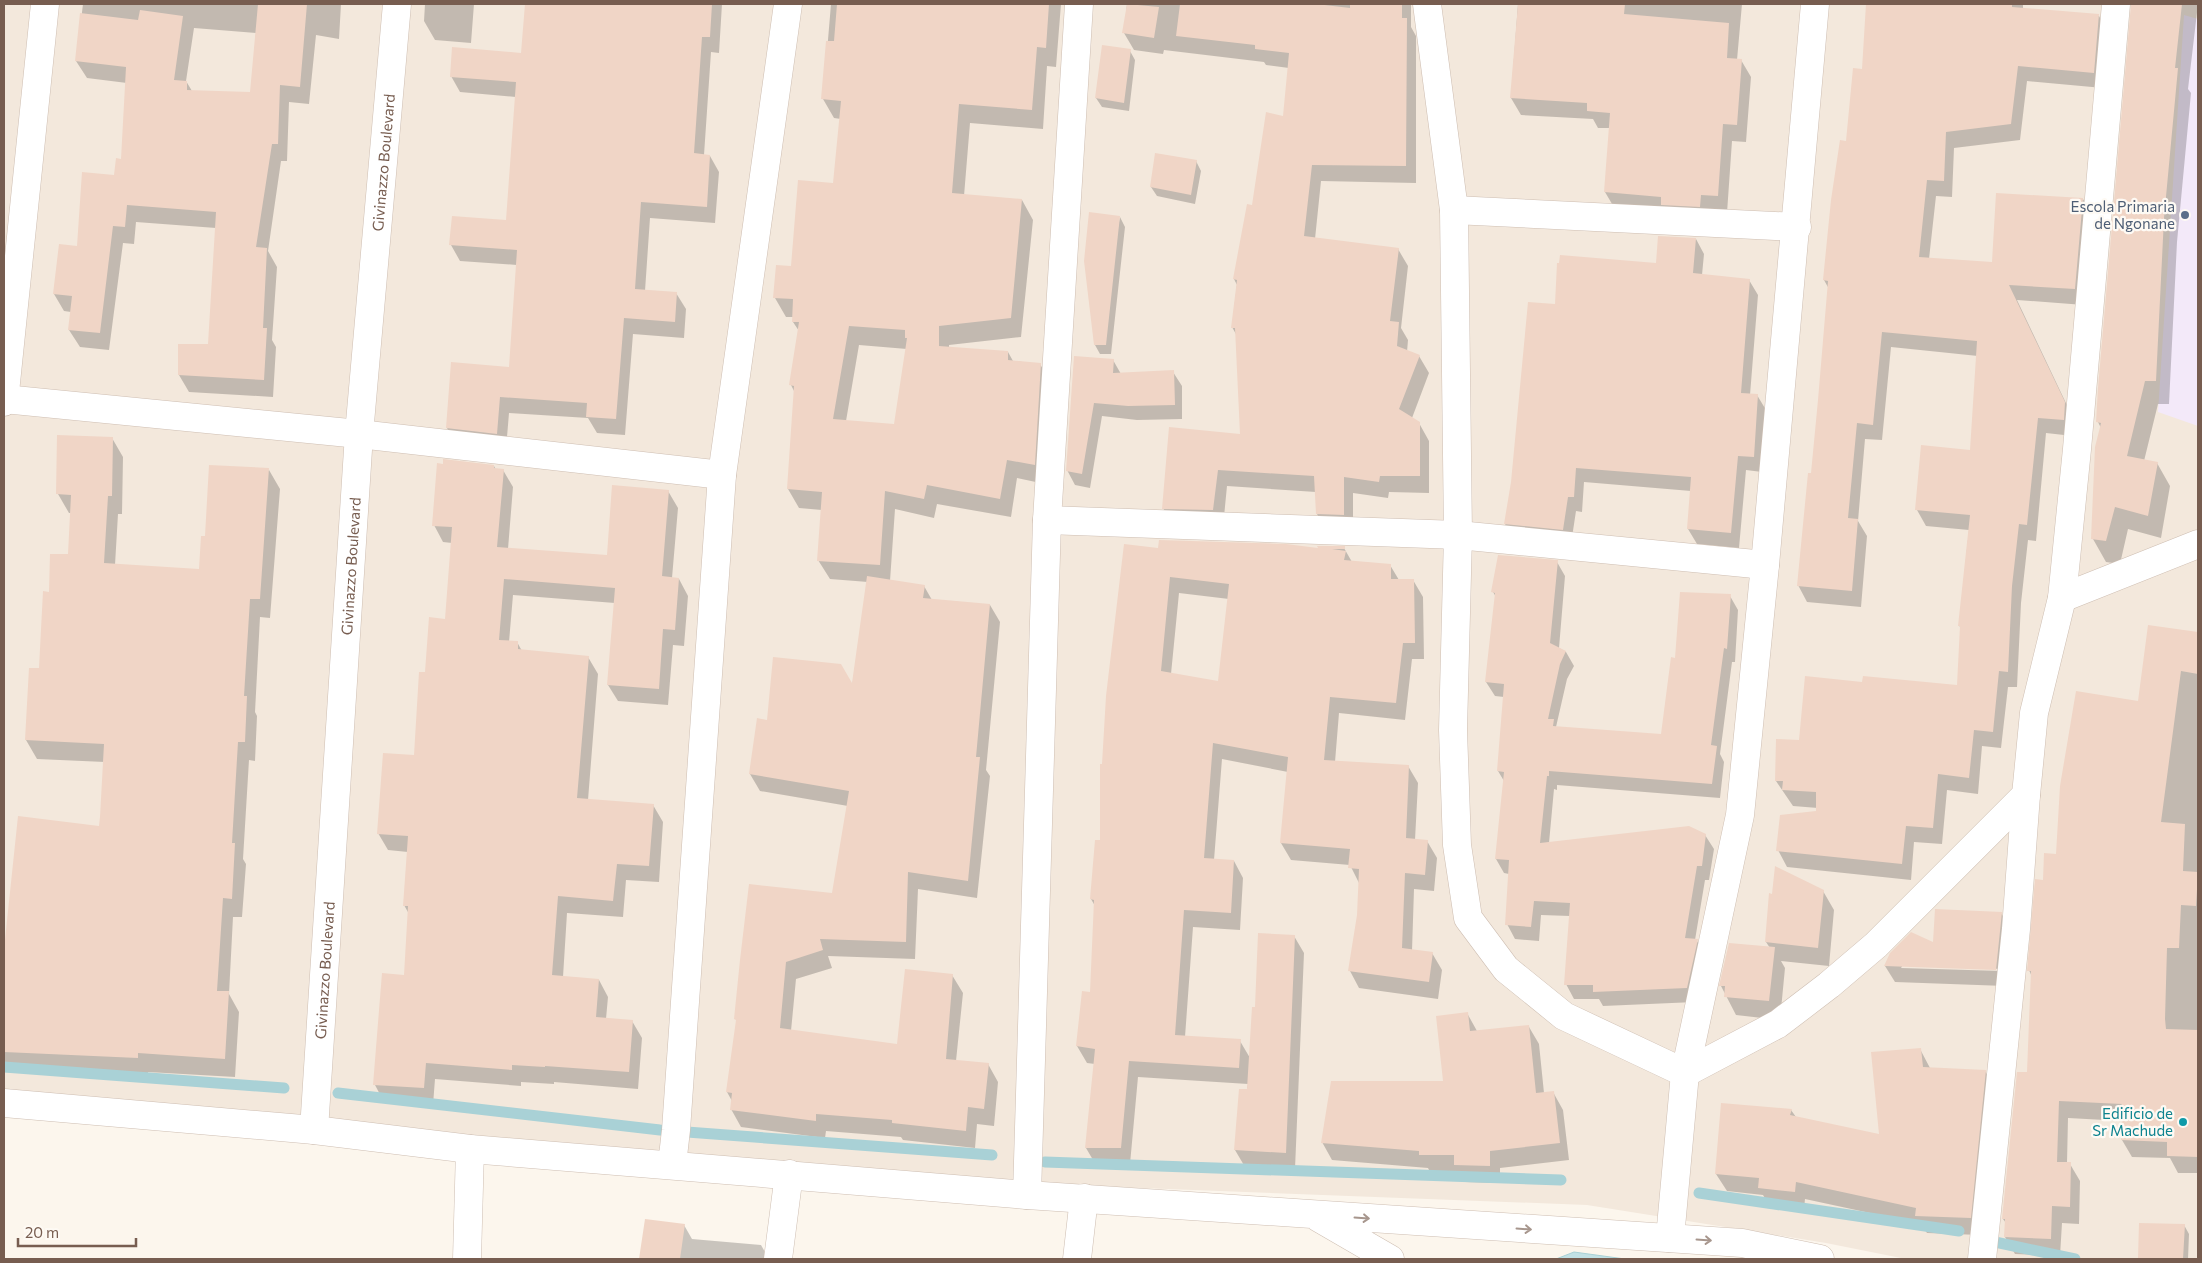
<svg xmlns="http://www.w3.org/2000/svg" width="2202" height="1263" font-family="Commissioner,sans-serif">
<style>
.residential{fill:#f3e8dc}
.education{fill:#f3e9f9}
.water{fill:#c2e1e5;stroke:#a9d1d6}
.shadow{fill:#0003;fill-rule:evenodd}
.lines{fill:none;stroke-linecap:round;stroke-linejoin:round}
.stream{stroke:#a9d1d6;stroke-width:11}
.building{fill:#f0d5c6;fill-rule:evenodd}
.minor-casing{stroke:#cebeb2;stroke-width:29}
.tertiary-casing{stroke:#cebeb2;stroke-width:29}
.minor{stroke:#fff;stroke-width:28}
.tertiary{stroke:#fff;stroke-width:28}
.oneway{stroke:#a7968d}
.service-dot{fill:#5c6f8a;stroke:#fefaf4;stroke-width:2}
.culture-dot{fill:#0f9aa8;stroke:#fefaf4;stroke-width:2}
.labels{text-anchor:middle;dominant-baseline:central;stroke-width:4.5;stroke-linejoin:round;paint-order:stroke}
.street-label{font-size:15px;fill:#775d50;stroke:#fefaf4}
.service-label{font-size:15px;fill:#4e5e75;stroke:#fefaf4;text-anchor:end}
.culture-label{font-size:15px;fill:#0d838f;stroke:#fefaf4;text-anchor:end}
</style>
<rect width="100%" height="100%" fill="#fcf6ed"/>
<path class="residential" d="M4,4H2198V1259H1906L1826,1243L1587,1205L1009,1183L4,1095Z"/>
<path class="education" d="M2184,15L2198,19V426L2158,412Z"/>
<path class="water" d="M1574,1252L1625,1259H1556Z"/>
<path class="shadow" d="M83,4H341L339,39L316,35L309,104L289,102L287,161H281L268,251L277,267L272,340L276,347L273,397L189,392L179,375L209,345L216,228L136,222L134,244L123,243L109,350L80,347L69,330L71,312L64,311L54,294L123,160L127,83L87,78L76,61ZM194,28L256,33L251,94L192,91L186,81Z
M425,4H474L471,43L435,40L424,21Z
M526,4H722L719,53L711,52L704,155L710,156L719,172L715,223L650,218L645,291L676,293L686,309L684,338L633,334L625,435L597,433L588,418L509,413L506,449L456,444L447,428L510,369L517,265L460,261L451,245L507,221L516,97L460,92L451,76L523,54Z
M831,4H1061L1056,67L1047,66L1043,129L970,123L964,196L1022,200L1033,220L1021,337L949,345V348L1008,352L1013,361L1040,364L1051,383L1045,484L1017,478L1011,517L937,504L934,518L895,509L890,581L924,586L932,600L990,605L1000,622L986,770L990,776L977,898L918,889L915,959L828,956L832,968L796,979L791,1031L898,1045L952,975L963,993L956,1061L988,1064L998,1082L994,1126L977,1124L975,1148L903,1140L901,1137L826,1131L825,1138L741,1127L731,1109L732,1101L727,1092L737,1022L833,895L848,806L760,791L750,774L768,721L852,687L868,582L830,579L818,560L822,510L799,508L788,489L795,393L791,385L799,331L793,322V317H786L775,298L793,267L835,184L841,119L834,118L823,99ZM859,345L907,349L895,425L846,421Z
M1127,4H1411V27L1416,36V183L1321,181L1315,239L1398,249L1408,266L1401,328L1408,340L1407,352L1419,356L1429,373L1412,418L1419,423L1429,441V493L1389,492L1388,498L1353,493V532L1327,531L1317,514L1316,492L1227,486L1223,527L1173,525L1163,508L1242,436L1237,336L1232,327L1237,285L1234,279L1284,117L1289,68L1266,65L1264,62L1164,50L1163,54L1134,50L1124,33Z
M1518,4H1742L1737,60H1741L1751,77L1746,142L1732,141L1727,213L1615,209L1605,192L1610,128H1598L1593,119L1521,115L1511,98Z
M1867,4L1958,7L1959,4H2023V9L2099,16L2108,32L2103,88L2027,81L2020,140L1954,148L1952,197L1936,196L1929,259L1993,264L2083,199L2092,216L2084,305L2017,300L2074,420L2073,436L2046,433L2036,541L2028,540L2021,603L2017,687H2008L2001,748L1982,746L1978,794L1947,790L1942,844L1914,842L1911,880L1787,867L1778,850L1818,812V808L1793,806L1776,781L1800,741L1863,684L1959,687L1961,629L1959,625L1969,530L1926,526L1917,510L1971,451L1978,356L1891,347L1882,440L1865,439L1858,521L1867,536L1861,607L1807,602L1798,585L1812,475L1829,289L1824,280L1847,142L1863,70Z
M2132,4H2198L2188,89L2191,93L2177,242L2169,404H2158L2144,461L2157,463L2170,486L2161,538L2128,529L2120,564L2106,562L2093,539L2101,428L2098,422Z
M1130,51L1135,60L1129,111L1102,107L1096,98Z
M1196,161L1201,171L1195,204L1157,196L1151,187Z
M1120,217L1125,227L1111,354H1100L1095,345Z
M1696,239L1704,254L1702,275L1749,280L1758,295L1750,395H1757L1766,410L1762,472L1746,470L1739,548L1697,544L1688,529L1691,491L1584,482L1582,512L1576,511L1571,544L1514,538L1505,524L1556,306L1657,264Z
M1075,357L1113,360L1121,374L1173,372L1182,386V419L1137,420L1102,416L1090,488L1075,485L1067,470Z
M59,437L112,438L123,457L122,514H118L115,565L200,571L206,537L269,470L280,489L270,618L260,617L255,712L257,716L255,761L249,760L243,859L246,864L242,917H233L229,994L239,1012L235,1077L148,1072V1077L5,1070L4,1068V968L19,817L100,827L105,762L37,759L26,740L40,670L50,593L70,556L71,513H69L58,494Z
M494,466L496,470H503L513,487L508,549L608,557L668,491L678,508L672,578L679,579L688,596L684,646L673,645L668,705L618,701L608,685L615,603L513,595L509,642H517L522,651L588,657L598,674L588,800L653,805L663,822L659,882L626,880L623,917L567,913L563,977L599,980L608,997L606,1019L632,1021L642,1038L638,1089L554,1082V1084L521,1082V1086L435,1079L433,1105L384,1102L375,1085L383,975L405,976L409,914L404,905L408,852L388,850L378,833L416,756L426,674L446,620L452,543L443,542L434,525Z
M1344,548L1352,562L1390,565L1399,580H1413L1423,597L1424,659H1412L1405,720L1339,713L1335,762L1408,766L1418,783L1415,840L1427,841L1437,858L1434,891L1414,889L1412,951L1432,953L1442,970L1438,999L1359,988L1350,971L1359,915L1360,885L1350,865L1291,860L1281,843L1288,772L1222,759L1214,860L1234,861L1243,878L1240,930L1193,927L1185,1037L1240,1041L1250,1058L1256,1008L1294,936L1304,953L1295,1169L1245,1167L1235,1150L1248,1084L1138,1077L1130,1164L1096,1165L1086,1148L1095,1064L1087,1063L1077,1046L1091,993L1095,906L1091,899L1101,842L1103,765L1159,549ZM1179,593L1229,599L1219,683L1171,674Z
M1557,562L1565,576L1559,648L1566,652L1574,666L1567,679L1556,727L1662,736L1677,659L1730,596L1738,610L1735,662H1732L1720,754L1724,762L1720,798L1557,785V790L1554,789L1549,843L1705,835L1714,849L1709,880H1705L1695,940L1697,941L1705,955L1695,1002L1603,1006L1599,999H1574L1566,984L1570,916L1541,915L1539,941L1515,939L1507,924L1509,874L1504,873L1496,859L1504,781L1498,771L1504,697L1495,696L1486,682L1496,597L1493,592Z
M2149,627L2198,633V1173H2178L2170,1158L2132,1157L2122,1140L2123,1121L2068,1118L2067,1163L2070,1164L2080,1181L2079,1224L2062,1223L2060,1256L2015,1254L2005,1237L2006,1223L2003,1219L2028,1074L2032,977L2029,970L2045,881L2139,703Z
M1823,891L1834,910L1829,966L1781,961L1785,968L1780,1020L1736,1015L1721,986L1730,944L1770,948L1766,942Z
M2001,913L2010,929L2005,986L1895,982L1885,966ZM1903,965L2002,969V971L1901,968Z
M1467,1013L1477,1031L1529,1027L1539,1044L1544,1093L1553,1092L1563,1110L1569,1160L1500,1168V1183L1465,1182L1459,1172H1430L1428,1168L1332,1160L1322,1142L1444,1082Z
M1920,1049L1930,1068L1985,1071L1995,1089L1980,1235L1927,1233L1921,1224L1805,1199L1804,1209L1769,1205L1763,1195L1727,1191L1716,1174L1791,1110L1796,1117L1880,1136Z
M646,1220L684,1225L692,1239L761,1245L769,1259H641Z
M2184,1225L2189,1234L2188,1259H2140L2139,1257Z"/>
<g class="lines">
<path class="stream" d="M4,1067L284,1088
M338,1093L660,1130L992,1155
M1045,1162L1561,1180
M1699,1193L1959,1231
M1995,1242L2075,1259"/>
</g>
<path class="building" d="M258,4H307L300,87L280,85L278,144H272L256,247L267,248L263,328H267L264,380L178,375V344H208L216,212L127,205L125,227L113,226L100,333L68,330L72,296L53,294L59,244L77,246L82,172L114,175L116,158L121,159L126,67L75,61L80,13L138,20L140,10L183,16L174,80L187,81V90L250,92Z
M525,4H712L710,37H702L694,153L710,155L707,207L641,202L635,289L677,292L675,322L624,318L616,419L586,417L587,403L500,397L497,434L446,428L451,362L509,367L517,250L449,245L452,216L506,220L516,82L450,77L452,47L521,53Z
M837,4H1049L1046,48L1037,47L1032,110L959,104L952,193L1022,199L1011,318L939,326V346L1008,351V360L1041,363L1035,465L1007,460L1000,499L927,485L924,499L885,491L880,565L817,561L822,492L787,489L794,386L789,385L799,322H792L793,299L773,298L776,265L791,266L798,180L833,183L841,101L821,99L826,41H834ZM849,326L905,330V338H907L894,424L833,419Z
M1127,4L1159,7L1154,38L1122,33Z
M1180,4H1316L1350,8V4H1402V18H1407L1406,166L1312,165L1304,236L1399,248L1390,321L1399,322L1397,346L1420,355L1399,409L1420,422V476H1380L1379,482L1344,477V515L1316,514L1314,476L1218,470L1213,510L1162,509L1169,427L1240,434L1235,328H1231L1237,280L1233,279L1247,204L1252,205L1266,112L1283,116L1289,53L1255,49V45L1176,36Z
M1518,4H1625L1624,14L1729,23L1727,58L1742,59L1737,125L1723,124L1718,196L1701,195L1700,207L1661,205V197L1604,192L1610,113L1587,111V103L1510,98Z
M1866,4H2012V7L2099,14L2094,73L2018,66L2011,124L1946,132L1944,181L1927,180L1919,257L1992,262L1996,193L2083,198L2075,289L2009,285L2065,402L2064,420L2038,418L2027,525L2019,524L2012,586L2008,672L1999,671L1993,732L1974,730L1969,778L1938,774L1933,828L1906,826L1902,864L1776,851L1780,815L1816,811V792L1782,790L1783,781H1775L1776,739L1799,740L1805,676L1862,682L1863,676L1957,685L1960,626H1958L1970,515L1915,510L1921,445L1970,450L1977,341L1882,332L1873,425L1857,423L1848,518L1858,519L1852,591L1797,586L1808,473H1811L1818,400L1828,281L1823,280L1831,200L1840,140L1846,141L1853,68L1862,69Z
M2131,4H2182L2175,68H2178L2164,218L2156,381H2145L2127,456L2158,462L2148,516L2115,507L2106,541L2091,539L2095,447L2101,423L2096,422L2098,388Z
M1102,45L1131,49L1124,103L1095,98Z
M1155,153L1197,160L1191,195L1150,187Z
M1089,212L1120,216L1106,345H1094L1084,261Z
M1658,236L1696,238L1693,273L1750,279L1741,393L1758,394L1754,457L1738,456L1731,533L1687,529L1691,477L1576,468L1574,497H1568L1563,530L1504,524L1511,482L1528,302L1555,304L1557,263H1559L1560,255L1656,263Z
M1074,356L1114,359L1113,373L1174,370L1175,405L1128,406L1094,403L1082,474L1066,471Z
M57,435L113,437L112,496H108L104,563L199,569L201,536H205L209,465L269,468L260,599H250L244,696H247L245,742H238L232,843H235L232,899L223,898L217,991H229L225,1059L138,1053V1058L4,1052V949L18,816L99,826L100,817L104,744L25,740L29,668H39L43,591L49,592L50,554H68L71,495L56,494Z
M443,459L494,465V468L504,469L497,547L607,555L612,485L669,490L662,576L679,578L675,630L663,629L659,689L607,685L615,588L504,579L499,640L518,641V649L589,656L577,798L654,804L649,866L617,864L613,901L558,896L552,975L599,979L596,1017L633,1020L629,1072L545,1066V1067L512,1065V1070L426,1063L424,1088L373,1085L382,973L404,975L408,906H403L408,836L377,834L383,753L414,755L419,672H425L429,617L445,619L452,527L432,526L437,463L443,464Z
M1159,540L1286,544L1318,548L1317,546H1345V549H1332L1346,551L1344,560L1391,564V579H1414L1415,643H1403L1396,703L1330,697L1324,760L1409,765L1406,838L1428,840L1425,875L1405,873L1402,948L1433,952L1429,982L1348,971L1357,915L1359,869L1348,868L1350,849L1280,843L1288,757L1213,743L1204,858L1234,860L1231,913L1184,910L1175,1035L1241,1039L1239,1068L1129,1061L1121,1148H1085L1095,1049L1076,1046L1082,991L1090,992L1094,900L1090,899L1095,840H1100V764H1102L1106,696L1124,544L1158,548ZM1170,577L1229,584L1218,681L1161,671Z
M1498,555L1558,560L1550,643L1566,651L1560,664L1548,719H1554L1553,726L1661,734L1671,657L1675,658L1680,592L1731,594L1727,649L1724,648L1711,745L1717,746L1712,784L1549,771V776H1547L1540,843L1689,826L1706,834L1702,866H1697L1685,938L1698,939L1687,988L1593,992V985H1564L1570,903L1534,901L1531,927L1505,925L1509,860L1495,859L1504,772L1497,771L1504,684L1485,682L1495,593L1491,592Z
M867,576L925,585L923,598L990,604L976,757H980L968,881L908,872L906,942L820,939L823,950L786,962L780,1028L897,1044L905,969L953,974L946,1059L989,1063L984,1109L968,1107L966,1131L892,1123V1120L816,1114V1121L730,1110L732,1093L726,1092L736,1020L734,1019L740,960L749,884L832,893L849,791L749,774L757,718L767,720L773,657L841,664L852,683Z
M2148,625L2198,632V674L2181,671L2161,822L2185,824L2183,871L2198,872L2196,906L2181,905L2179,948H2167L2165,1019L2166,1029L2198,1030V1157L2167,1156V1142L2121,1140L2122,1104L2059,1101L2057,1162H2071L2070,1207L2052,1206L2051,1239L2004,1237L2005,1219H2002L2017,1072H2027L2031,971H2027L2035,879L2043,880L2044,853L2056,854L2060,786L2076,691L2138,701Z
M1775,866L1824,890L1818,948L1765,942L1769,893L1772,894Z
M1935,909L2002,912L1996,970L1884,966L1890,953L1911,932L1933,942Z
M1258,933L1295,935L1286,1153L1234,1150L1239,1089H1247L1252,1007H1255Z
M1729,943L1775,947L1769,1001L1724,997L1725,986H1719Z
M1468,1012L1470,1031L1529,1025L1536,1093L1554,1091L1560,1143L1490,1151V1166L1454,1165V1155H1419V1151L1321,1143L1331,1081H1443L1436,1016Z
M1921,1048L1923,1067L1986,1070L1971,1218L1915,1216L1916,1208L1796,1182L1795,1192L1758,1188L1759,1178L1715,1174L1721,1103L1792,1109L1790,1115L1879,1134L1871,1052Z
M645,1219L685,1224L680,1259H639Z
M2139,1223L2185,1224L2183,1259L2138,1258Z"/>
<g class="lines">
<g class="minor-casing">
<g id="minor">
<path d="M1427,4L1454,210L1458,535L1453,730L1457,845L1468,918L1506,969L1564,1016L1685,1073L1778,1024L1829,985L1876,945L2026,795L2034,713L2062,598L2077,449L2116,4"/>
<path d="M1454,210L1797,227"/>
<path d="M4,399L359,434L722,475"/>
<path d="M4,402L45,4"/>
<path d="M1047,520L1458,535L1765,565"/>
<path d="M2062,598L2198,544"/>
<path id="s1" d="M314,1130L359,434L397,4"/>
<path d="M672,1165L676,1130L722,475L788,4"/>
<path d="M1027,1195L1047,520L1079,4"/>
<path d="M1670,1238L1685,1073L1740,815L1765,565L1815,4"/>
<path d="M467,1259L470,1149"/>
<path d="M778,1259L789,1174"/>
<path d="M1077,1259L1084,1198"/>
<path d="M1982,1259L2016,929L2026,795"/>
</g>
</g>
<g class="tertiary-casing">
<path id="tertiary" d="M4,1103L314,1130L470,1149L1027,1195L1742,1243L1820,1259
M1319,1218L1390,1259"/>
</g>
<use href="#minor" class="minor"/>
<use href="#tertiary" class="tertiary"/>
</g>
<defs><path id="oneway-shaft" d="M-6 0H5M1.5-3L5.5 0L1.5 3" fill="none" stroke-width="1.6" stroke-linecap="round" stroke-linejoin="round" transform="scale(1.25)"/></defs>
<g class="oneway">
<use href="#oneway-shaft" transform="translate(1362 1218) rotate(4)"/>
<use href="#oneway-shaft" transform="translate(1524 1229) rotate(4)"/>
<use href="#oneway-shaft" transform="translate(1704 1240) rotate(4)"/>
</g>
<circle class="service-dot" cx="2185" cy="215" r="5"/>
<circle class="culture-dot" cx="2183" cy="1122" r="5"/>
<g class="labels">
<g class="street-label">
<text stroke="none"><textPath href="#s1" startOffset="970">Givinazzo Boulevard</textPath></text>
<text stroke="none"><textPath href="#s1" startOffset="565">Givinazzo Boulevard</textPath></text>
<text stroke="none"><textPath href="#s1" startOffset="160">Givinazzo Boulevard</textPath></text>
</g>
<g class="service-label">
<text x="2175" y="206">Escola Primaria<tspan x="2175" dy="17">de Ngonane</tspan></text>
</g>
<g class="culture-label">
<text x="2173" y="1113">Edificio de<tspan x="2173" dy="17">Sr Machude</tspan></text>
</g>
</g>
<rect width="2202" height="1263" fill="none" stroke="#775d50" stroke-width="10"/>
<path d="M18 1238v8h118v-8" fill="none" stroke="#775d50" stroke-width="2.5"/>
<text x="25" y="1238" font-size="15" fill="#775d50" stroke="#fefaf4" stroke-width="4" paint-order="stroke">20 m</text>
</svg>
